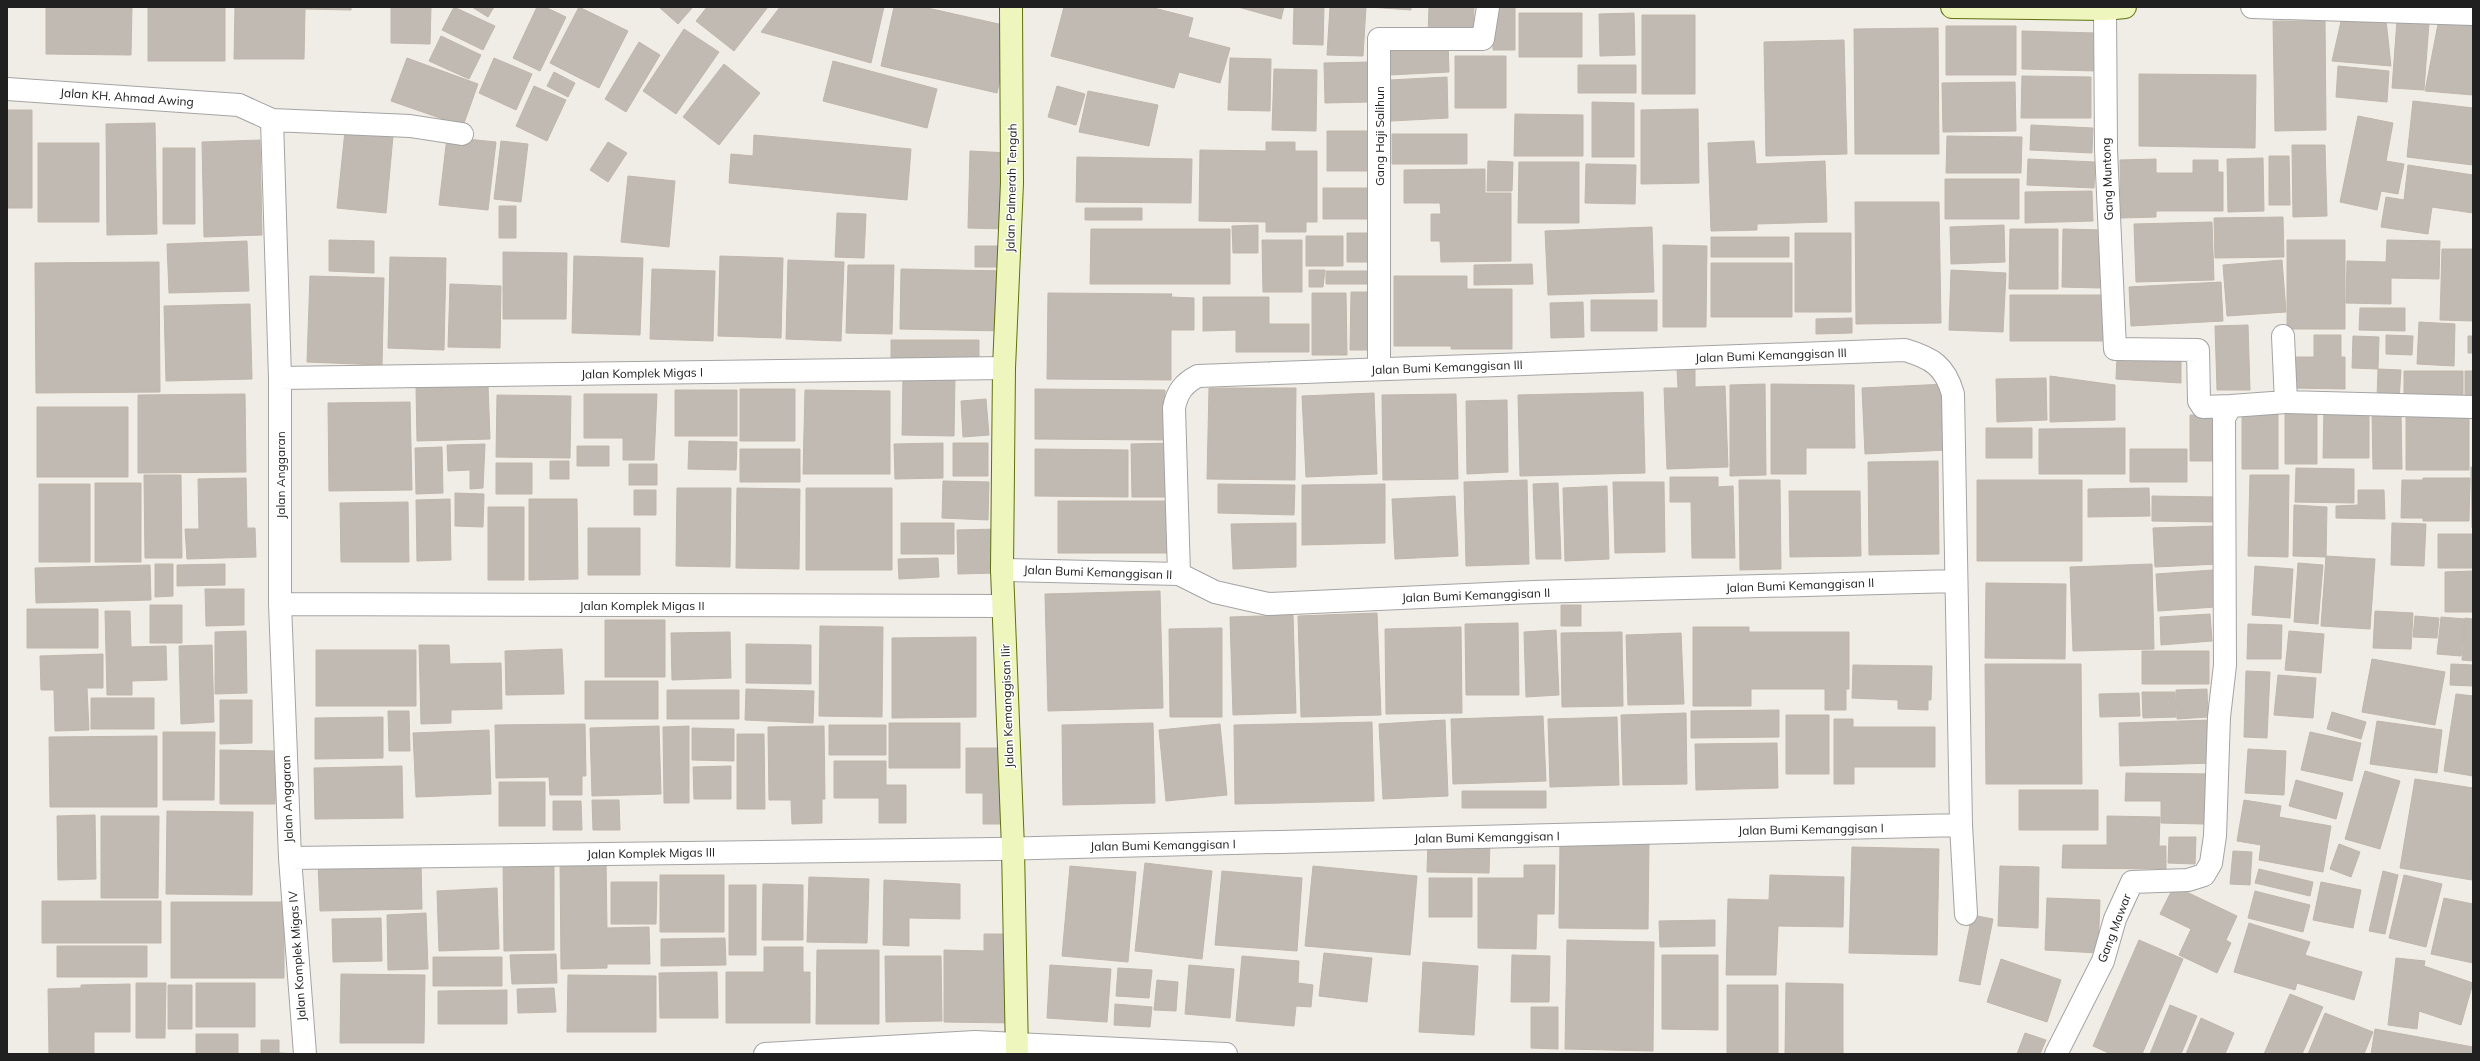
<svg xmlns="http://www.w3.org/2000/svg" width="2480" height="1061" font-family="Mulish,sans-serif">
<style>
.building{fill:#c0bab3;stroke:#c1b6aa}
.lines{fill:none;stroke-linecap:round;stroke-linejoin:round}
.street-casing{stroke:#a4a4a4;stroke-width:24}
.secondary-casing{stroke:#5e720b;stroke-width:24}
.street{stroke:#fff;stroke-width:22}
.secondary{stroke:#eef6be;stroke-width:22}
.labels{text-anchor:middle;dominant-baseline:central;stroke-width:3;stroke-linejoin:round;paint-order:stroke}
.street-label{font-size:12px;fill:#202020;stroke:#fff}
</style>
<rect width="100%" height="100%" fill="#f0ede7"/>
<path class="building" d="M46,7H132L131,55L46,54Z
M148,7H225V61H148Z
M235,7H351V10L305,9L304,59H234Z
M391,7H431L430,44L391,43Z
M454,7L495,26L483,50L442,30Z
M472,7H494L488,17Z
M537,7H545L566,17L540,71L513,58Z
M579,7L628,31L599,88L550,63Z
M659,7H693L678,24Z
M707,7H768L734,51L696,21Z
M780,7H884L871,63L761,32Z
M894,7H923L1012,27L997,93L881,66Z
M1064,7H1150L1193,18L1188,37L1230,48L1220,83L1179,72L1174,88L1051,56Z
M1238,7H1284L1281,19Z
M1294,7H1324L1323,45L1293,44Z
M1330,7H1366L1363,56L1327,55Z
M1369,7H1411V10Z
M1429,7H1474L1473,36L1428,34Z
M1493,7H1515V50H1493Z
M1519,13H1582V57H1519Z
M1634,13L1635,55L1600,56L1599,14Z
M1642,15H1695V94H1642Z
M2342,17L2386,20L2391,66L2332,61Z
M2439,19L2473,22V95L2425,91Z
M2397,20L2429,23L2424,90L2392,88Z
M2273,21H2325L2326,130L2275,131Z
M1946,26H2016V75H1946Z
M1938,28L1939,154H1855L1854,29Z
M684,29L719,52L676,114L643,91Z
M2022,31L2096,33V71L2022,69Z
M441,36L481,55L469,79L429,61Z
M1448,40L1449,72L1389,75L1388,43Z
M1844,40L1847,154L1766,156L1764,42Z
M639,42L660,55L626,112L605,99Z
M1455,56H1506V108H1455Z
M407,58L478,84L463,126L391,101Z
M494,58L532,74L516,110L479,93Z
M1230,58L1271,59L1270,111L1228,110Z
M833,61L937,89L927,128L823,101Z
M1369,62V102L1325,103L1324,63Z
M724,64L760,93L719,145L683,117Z
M1578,65H1636V93H1578Z
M2338,66L2389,71L2387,102L2336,97Z
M1274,69L1317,70L1316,131L1272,130Z
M554,72L575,83L568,97L547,86Z
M2139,74L2256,75L2255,148L2139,146Z
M2022,76L2091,77V118H2021Z
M1447,77L1448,118L1391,121L1390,80Z
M2015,82L2016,131L1943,132L1942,83Z
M534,86L566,100L547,141L516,126Z
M1057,86L1085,94L1076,125L1048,117Z
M1088,91L1158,105L1149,146L1079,132Z
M2413,101L2473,108V165L2407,157Z
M1592,102L1634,103V157H1592Z
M1698,109L1699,183L1641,184V110Z
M8,110H32V208H8Z
M1515,114L1583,115V156H1514Z
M2358,116L2393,123L2386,161L2404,164L2398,194L2381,191L2377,210L2340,202Z
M155,123L157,234L107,235L106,124Z
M2031,125L2093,128L2092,153L2030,150Z
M345,131L393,136L386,213L337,208Z
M1327,131H1369V171H1327Z
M1392,134H1467V164H1392Z
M754,135L911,149L907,200L729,183L731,154L753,156Z
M1947,136L2022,137L2021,173H1946Z
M447,137L496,142L488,210L439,205Z
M260,140L262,235L204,237L202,142Z
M501,141L528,144L521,202L494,199Z
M1754,141L1756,164L1825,161L1827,222L1757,224V230L1711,231L1708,143Z
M608,142L627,153L608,182L590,170Z
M1266,142H1295V151H1317V222H1306V232H1266V222L1199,221L1200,150L1266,151Z
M38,143H99V222H38Z
M2292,145H2325L2327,216L2293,217Z
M163,148H195V224H163Z
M970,151L1009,153L1008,229L968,228Z
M2269,156H2289L2290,205H2269Z
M1077,157L1192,159L1191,203L1076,202Z
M2263,158L2264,211L2228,212L2227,159Z
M2028,159L2095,162L2094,188L2027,185Z
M2156,159V173H2193V160H2218V172H2223V211H2156V217L2121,218L2120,160Z
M1488,161L1513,162L1512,191H1487Z
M1519,162H1579V223H1518Z
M1586,164L1636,165L1635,204L1585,203Z
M2408,165L2473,175V213L2432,207L2428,234L2381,227L2386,197L2404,200Z
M1485,169V193H1511V261L1441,262L1440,241H1431V214H1441L1440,203H1404V170Z
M628,176L675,181L669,247L621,242Z
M1945,179H2019V219H1945Z
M1323,188H1372V219H1323Z
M2092,191L2093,221L2025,223V192Z
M1855,202H1939L1941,323L1856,324Z
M499,206H516V238H499Z
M1085,208H1142V220H1085Z
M837,213L866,214L864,258L835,257Z
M2283,217L2284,257L2215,258L2214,218Z
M2212,222L2214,280L2136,282L2134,224Z
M1258,225V253H1233L1232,226Z
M2004,225L2005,262L1951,264L1950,227Z
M1652,227L1654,292L1548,295L1545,231Z
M1091,229H1230V284H1090Z
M2010,229H2058V289H2009Z
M2063,229L2102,230L2100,288L2062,287Z
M1347,233H1374V262H1347Z
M1795,233H1851V312H1795Z
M1306,236H1343V266H1306Z
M1711,237H1789V257H1711Z
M329,240L374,241V273L329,271Z
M1262,240H1302V292H1263Z
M2287,240H2345V329H2287Z
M2387,240L2440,241L2439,279L2391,278V304L2346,303L2347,261L2386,262Z
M247,241L249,291L169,293L167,244Z
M1663,245L1707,246L1706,327H1663Z
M975,246H1003V267H975Z
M2442,249H2473V321L2440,320Z
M503,252L567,253L566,319H503Z
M574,256L643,258L640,335L572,333Z
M720,256L783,258L781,338L718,336Z
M390,257L446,258L444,350L388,348Z
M788,260L844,262L841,341L786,339Z
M2282,260L2286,312L2227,316L2223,265Z
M159,262L160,392L36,393L35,263Z
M1711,263H1792V317H1711Z
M1532,264L1533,284L1474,285V265Z
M848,265H894L892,334L846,333Z
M652,269L715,271L713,341L650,339Z
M901,269L1006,271L1004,331L900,329Z
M1309,270H1325L1323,287H1309Z
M1951,270L2006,273L2003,332L1949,330Z
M1326,271H1372V284H1326Z
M310,276L384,278L382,365L307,362Z
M1394,276H1467V289H1512V349H1451V346H1394Z
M2221,282L2223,321L2131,326L2129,287Z
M450,284L501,286L500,348L448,347Z
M1351,292H1374L1373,350H1350Z
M1048,293L1172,294L1171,297L1194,298V330H1171V380L1047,379Z
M1312,293H1346L1347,355H1312Z
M2010,295H2106V341H2010Z
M1203,297H1269V324H1309V352H1236V330L1203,331Z
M1591,300H1657V331H1591Z
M1583,302L1584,337L1551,338L1550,303Z
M250,304L252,379L166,381L164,306Z
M2360,308H2405V331L2359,330Z
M1852,318V333L1816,334V319Z
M2419,322L2455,324L2454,366L2417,364Z
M2248,325L2250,390H2217L2215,326Z
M2314,335H2341V357H2345V389L2292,388L2293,357H2314Z
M2386,335L2413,336L2412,355L2386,354Z
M2353,336L2379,337L2378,369L2352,368Z
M2468,336H2473V353H2468Z
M891,340H979V358H891Z
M2117,356L2181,358V383L2116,379Z
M1677,369H1695V387L1725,386L1728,467L1667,469L1664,388H1678Z
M2378,369L2401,370L2399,401L2377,399Z
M2404,371H2463V402L2404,401Z
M2465,371H2473V398H2465Z
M2050,376L2115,385V420L2050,422Z
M903,377L955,378L954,436L902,435Z
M2046,378L2047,420L1997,422L1996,379Z
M1765,384L1766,475L1730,476V385Z
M1771,384L1854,385L1855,448H1806V474H1771Z
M1946,384L1948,450L1865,454L1862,388Z
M488,385L490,439L417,441L416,387Z
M1209,388H1296L1295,480L1207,479Z
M740,389H795V441H740Z
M1035,389L1165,390V440L1035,439Z
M675,390H737V436H675Z
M805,390L890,391V474H803Z
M1643,392L1645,473L1520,476L1518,395Z
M1374,393L1377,474L1306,477L1302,396Z
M245,394L246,472L138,473V395Z
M584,394H657L654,460H623V438H584Z
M1456,394L1458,479L1383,480L1382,395Z
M497,395L571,396L570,458L496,457Z
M986,399L989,435L963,437L961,401Z
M1507,400L1508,472L1467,474L1466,401Z
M410,402L412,490L329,491L328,403Z
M37,407H128V477H37Z
M2285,408H2317V464H2285Z
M2324,408L2369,409V458H2323Z
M2406,410H2469V470H2406Z
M2242,411H2278V469H2242Z
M2372,411H2401L2402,469H2373Z
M2190,415H2216V461H2190Z
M1986,428H2032V458H1986Z
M2125,428V474H2039V429Z
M689,441L737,442L736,470L688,469Z
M943,443V478L895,479L894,444Z
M953,443H988V476H953Z
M1171,443L1172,497H1132L1131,444Z
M485,444L483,488L470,489V470L448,471L447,445Z
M577,446H609V466H577Z
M442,447L443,493L416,494L415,448Z
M740,449H800V482H740Z
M1035,449L1128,450V497L1035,496Z
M2130,449H2187V482H2130Z
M550,461H569V479H550Z
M1938,461L1939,554L1869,555L1868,462Z
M496,463H532V494H496Z
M629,464H657V485H629Z
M2471,467H2473V527L2472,528Z
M2296,468L2354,469V503L2295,502Z
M144,475H181L182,558H145Z
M2250,475H2289L2288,557L2248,556Z
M1670,477H1718V487L1733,486L1735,558H1692L1691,502H1670Z
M246,478L247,528H255L256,557L187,559L185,529H199L198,479Z
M2423,478H2470L2469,521H2423V518H2401L2402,480H2423Z
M1527,480L1529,564L1466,566L1464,482Z
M1739,480H1780L1781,569L1740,570Z
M1977,480H2082V561H1977Z
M943,481L989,482L988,520L942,518Z
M1613,482H1664L1665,552L1615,553Z
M95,483H141V562H95Z
M1558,483L1561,559H1536L1533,484Z
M39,484H90V562H39Z
M1218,484L1295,485L1294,515L1218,513Z
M1385,484V543L1302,545V485Z
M1607,486L1609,559L1565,561L1563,488Z
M677,488H731L730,567L676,566Z
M737,488L800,489L799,569L736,568Z
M806,488H892V570H806Z
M2149,488L2150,516L2088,517V489Z
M634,490H656V515H634Z
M2358,490H2384L2385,519L2336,518V506L2358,505Z
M1789,491H1860L1861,556L1790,557Z
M455,493L484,494L483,527L455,526Z
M1455,496L1458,556L1395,559L1392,499Z
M2152,496L2218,497V522L2152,521Z
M450,499L451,560L417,561L416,500Z
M529,499H577L578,579L529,580Z
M1058,501H1172V553H1058Z
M408,502L409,562H341L340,503Z
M2294,505L2327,507L2326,557L2293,556Z
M488,507H524V580H488Z
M901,523H954V554H901Z
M1296,523V567L1233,569L1231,524Z
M2392,523L2426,524L2424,566L2391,565Z
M2217,526L2219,564L2155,567L2153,528Z
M588,528H640V575H588Z
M998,529V573L958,574L957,530Z
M2438,534H2473V568H2438Z
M2326,556L2375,559L2370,629L2321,626Z
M938,558L939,577L899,579L898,559Z
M2298,563L2323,565L2318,624L2294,622Z
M155,564H173V596L155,597Z
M225,564V585L177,586V565Z
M2152,564L2154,649L2073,651L2070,567Z
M150,565L151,600L36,603L35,568Z
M2255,566L2293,569L2290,618L2252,615Z
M2213,570L2215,607L2158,611L2156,574Z
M2473,571V612H2445V572Z
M1986,583L2066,584L2065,659L1985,658Z
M205,589H244V625L206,626Z
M1160,591L1163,708L1048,711L1045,594Z
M150,605H182V643H150Z
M1561,605H1581V626H1561Z
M27,609H98V648H27Z
M105,611H130L131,647L166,646L167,680L132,681V695H107Z
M2375,611L2413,613L2411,649L2373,648Z
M1377,613L1381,715L1301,717L1298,616Z
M2210,614L2212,641L2161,645L2160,617Z
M1293,615L1296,713L1233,715L1230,617Z
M2415,616L2439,618L2437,638L2413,637Z
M2441,617L2465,619L2461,656L2437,654Z
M2465,618L2473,619V661L2462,660Z
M605,620H665V677H605Z
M1518,623L1519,695H1466L1465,624Z
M2248,624L2282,625L2281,659H2247Z
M820,626L883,627L882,717L819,716Z
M1461,627L1462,713L1386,714L1385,629Z
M1693,627H1749V632H1849V689H1846V710H1825V689H1751V706H1693Z
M1222,628V717H1170L1169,629Z
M1556,630L1559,695L1526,697L1524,632Z
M246,631L247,693L215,694V632Z
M2289,631L2324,634L2321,673L2285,670Z
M730,632L731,678L672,680L671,633Z
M1622,632L1623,706L1562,707L1561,633Z
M1681,633L1684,704L1628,705L1626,635Z
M976,637V717L892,718V638Z
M746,644L811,645V684L746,683Z
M212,645L214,722L181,724L179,646Z
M419,645H449L450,664L501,663L502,709L451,710V723L421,724Z
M562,649L564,694L506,695L505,651Z
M316,650H416V706H316Z
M2142,651H2209V684H2142Z
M103,654V688H87L89,730L55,731L54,690H41L40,656Z
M2372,659L2445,672L2435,725L2362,712Z
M1985,664H2081L2082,784H1986Z
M2451,664L2473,665V686L2450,685Z
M1853,665L1932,666L1931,700H1928V710L1898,709V700L1852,698Z
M2246,671L2270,672L2267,738L2244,737Z
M2278,675L2316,678L2313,718L2274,715Z
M585,681H658V719H585Z
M746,689L814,691L813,723L745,720Z
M2207,689L2208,717L2177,719L2176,690Z
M667,690H739V719H667Z
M2142,692H2175L2176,717L2143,718Z
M2139,693L2140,716L2100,717L2099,694Z
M2456,694L2473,696V776L2444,771Z
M91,698H154V729H91Z
M220,700H252V743L220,744Z
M1779,710V737L1691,738V711Z
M388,711H409L410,751H389Z
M2332,712L2366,722L2361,739L2327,729Z
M1686,713L1687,784L1623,785L1621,715Z
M1786,715H1829V774H1786Z
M1543,716L1546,781L1453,784L1451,719Z
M383,717V758L315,759V718Z
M1617,717L1619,785L1550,787L1548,719Z
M1834,719H1853V727H1935V767H1854V784H1834Z
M1445,720L1448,796L1383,799L1379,724Z
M2212,720L2213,763L2120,766L2119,723Z
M2377,721L2442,730L2437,773L2370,764Z
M1372,722L1374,801L1235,804L1234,725Z
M889,723H960V768H889Z
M1153,723L1155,803L1063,805L1062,725Z
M585,724L586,776H582V795H550L549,777L496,778L495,725Z
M1220,724L1227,795L1166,801L1159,730Z
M829,725H886V755H829Z
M659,726L661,794L592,796L590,728Z
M689,726V803H664L663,727Z
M824,726L825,799H822V823L792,824L791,800H769L768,727Z
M692,728L734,729V761L692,760Z
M489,730L491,794L416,797L413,733Z
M163,732H215L214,800H163Z
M2310,732L2361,743L2352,781L2301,770Z
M737,734H764L765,809H737Z
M157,736V807H50L49,737Z
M1777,743L1778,788L1696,790L1695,744Z
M966,748H1006L1004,824H983V793H966Z
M2248,749L2286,751L2284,795L2245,793Z
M220,750L276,751L275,804H220Z
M834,761H886V785H906V823H879V798H834Z
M402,766L403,818L315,819L314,768Z
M731,766V799H694L693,767Z
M2365,771L2400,781L2380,849L2345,839Z
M2126,773L2213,774L2212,802H2204V824L2161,823V801H2125Z
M2415,779L2473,788L2472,880L2400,868Z
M2296,780L2343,793L2336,819L2289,806Z
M499,782H545V826H499Z
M2019,790H2098V830H2019Z
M1462,791H1546V808H1462Z
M592,800H619L620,830H593Z
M2244,800L2281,806L2279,817L2331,826L2323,872L2259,860L2261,845L2237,841Z
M553,801H581L582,830H553Z
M167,811L253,812L252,895L166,894Z
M95,815L96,879L58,880L57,816Z
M101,816H159L158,898H101Z
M2107,816L2160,817L2159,846H2166V869L2062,868L2063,845H2107Z
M2169,837H2196L2195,864L2168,863Z
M1560,839L1649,840L1648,929L1559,928Z
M1428,841L1490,842L1489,873L1427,872Z
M2339,844L2360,852L2351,877L2330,869Z
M1852,847L1939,849L1937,955L1849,953Z
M2233,851L2252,852L2250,885L2230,884Z
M503,858H554V950L504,951Z
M560,859H606L607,928L649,927L650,964H607V968L561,969Z
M421,861L422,909L320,911L318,863Z
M1145,863L1212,871L1202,959L1135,951Z
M1524,865H1555L1554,914H1537L1536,949L1478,948V878H1524Z
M1070,866L1136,872L1128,962L1062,956Z
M1313,866L1417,876L1410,955L1305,946Z
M2000,866L2039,867L2038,928L1998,926Z
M2259,869L2313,882L2310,896L2255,883Z
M1222,871L1302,878L1297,951L1215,945Z
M2383,871L2398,875L2385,934L2369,931Z
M660,875H724V932H660Z
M1770,875L1844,877L1843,927L1778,926L1776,975H1726L1728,899L1769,900Z
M2404,875L2442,884L2426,947L2389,938Z
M809,877L869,879L867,943L807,942Z
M1429,878H1472V917H1429Z
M884,880L960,884V919L909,918V946L883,945Z
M611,882H657L656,924H611Z
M2321,882L2361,890L2353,928L2313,920Z
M763,884L803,885V940H762Z
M729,885H756V955H729Z
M2174,886L2237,916L2226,940L2231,943L2217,973L2179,955L2191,929L2160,914Z
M497,888L499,949L439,951L437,891Z
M2255,891L2310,905L2303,932L2248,918Z
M2047,898L2100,900L2098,953L2045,950Z
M2444,898L2473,904V963L2431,954Z
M42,901H161V943H42Z
M171,902H284V978H171Z
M426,913L428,969L388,970L387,915Z
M1972,915L1993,919L1980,985L1959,981Z
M381,918L382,961L333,962L332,919Z
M1715,920V946L1660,947L1659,921Z
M2249,923L2310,942L2305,955L2362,972L2354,1000L2297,983L2295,990L2234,972Z
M984,934H1007L1013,1023L944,1022V950L984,951Z
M725,938L726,965L661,966V939Z
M1567,940L1654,942L1653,1051L1565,1049Z
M2139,940L2183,959L2142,1054H2111L2093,1046Z
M57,946H147V977H57Z
M764,947H803V972H810V1023H726V972H764Z
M817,950H879V1024H816Z
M1324,953L1372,958L1367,1002L1319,996Z
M556,954L557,983L512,984L510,955Z
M1512,955L1550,956L1549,1002H1511Z
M1662,955H1718V1030L1662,1029Z
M885,956H941L942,1021L886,1022Z
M1242,956L1299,961L1298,983L1313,985L1311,1007L1296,1006L1294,1026L1236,1021Z
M433,957H502V986H433Z
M2396,958L2425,961L2424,966L2473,983L2461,1025L2419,1011L2417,1029L2388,1025Z
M2001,959L2061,980L2047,1022L1987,1002Z
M1423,962L1478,966L1474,1035L1419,1032Z
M1050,965L1111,969L1107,1022L1047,1018Z
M1189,965L1234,969L1230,1018L1185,1014Z
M1118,968L1152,970L1149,998L1116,996Z
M717,972L718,1018H660L659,973Z
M341,974L425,975L424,1043H340Z
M568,975L656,976V1032H567Z
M1157,980L1178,982L1176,1011L1154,1010Z
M136,983H166L165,1038H136Z
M196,983H255V1027H196Z
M1786,983L1843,984V1054H1785Z
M130,984V1032H94V1054H49L48,989L81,988V985Z
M168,985H192V1029H168Z
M1727,985H1778V1054H1727Z
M554,988L556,1012L518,1013L517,989Z
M507,990V1024H438V991Z
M2290,994L2323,1007L2302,1054H2264Z
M1115,1004L1152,1007L1150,1027L1114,1025Z
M2170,1005L2197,1016L2181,1054H2150Z
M1531,1007H1558V1049L1531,1048Z
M2325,1013L2373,1032L2364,1054H2308Z
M2201,1018L2234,1033L2225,1054H2186Z
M2375,1029L2473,1047V1054H2371Z
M2025,1033L2046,1040L2040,1054H2017Z
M196,1034H238V1054H196Z
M261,1040H279V1053L303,1054H261Z"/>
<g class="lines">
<g class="street-casing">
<path id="street" d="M2252,7L2473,14
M2105,9L2106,149L2115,349L2198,350L2199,401L2203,407L2231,406
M7,89L239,105L272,120L280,378V604L290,858L305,1054
M272,120L410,126L462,134
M2283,336L2286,402
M1379,369V39H1483L1488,7
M280,378L1004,368
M1002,570L1179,574L1215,592L1268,604L1533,592L1956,581
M1179,574L1174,408C1177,392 1184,383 1198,376L1905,350C1932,358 1945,366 1953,394L1961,825L1966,914
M280,604L1003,606
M290,858L995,849L1961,825
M765,1054L975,1042L1226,1054
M2056,1054L2103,961L2115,919L2132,882L2188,880L2204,875L2211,863L2215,836L2219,717L2225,665L2224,418L2231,406L2286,402L2473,407"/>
</g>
<g class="secondary-casing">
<path id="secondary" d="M1011,7L1012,183L1004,368L1002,570L1013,848L1017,1054
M1952,7L2105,9L2125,7"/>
</g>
<use href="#street" class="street"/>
<use href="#secondary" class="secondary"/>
</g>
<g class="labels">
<g class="street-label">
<text transform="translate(127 97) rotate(4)">Jalan KH. Ahmad Awing</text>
<text transform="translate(1379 136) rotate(-90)">Gang Haji Salihun</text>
<text transform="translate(2107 179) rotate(-92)">Gang Muntong</text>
<text transform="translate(1011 188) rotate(-89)">Jalan Palmerah Tengah</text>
<text transform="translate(1771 355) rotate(-2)">Jalan Bumi Kemanggisan III</text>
<text transform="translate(1447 367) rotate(-2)">Jalan Bumi Kemanggisan III</text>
<text transform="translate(642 373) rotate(-1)">Jalan Komplek Migas I</text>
<text transform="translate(280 475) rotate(-90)">Jalan Anggaran</text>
<text transform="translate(1098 572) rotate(2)">Jalan Bumi Kemanggisan II</text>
<text transform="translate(1800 585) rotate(-2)">Jalan Bumi Kemanggisan II</text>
<text transform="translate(1476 595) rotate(-2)">Jalan Bumi Kemanggisan II</text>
<text x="642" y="605">Jalan Komplek Migas II</text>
<text transform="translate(1007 706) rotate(-92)">Jalan Kemanggisan Ilir</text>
<text transform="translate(287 799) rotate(-92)">Jalan Anggaran</text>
<text transform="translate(1811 829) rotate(-1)">Jalan Bumi Kemanggisan I</text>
<text transform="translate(1487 837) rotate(-1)">Jalan Bumi Kemanggisan I</text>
<text transform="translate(1163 845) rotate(-1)">Jalan Bumi Kemanggisan I</text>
<text transform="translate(651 853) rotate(-1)">Jalan Komplek Migas III</text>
<text transform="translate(2114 928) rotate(-69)">Gang Mawar</text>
<text transform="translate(297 956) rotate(-94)">Jalan Komplek Migas IV</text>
</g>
</g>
<rect width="2480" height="1061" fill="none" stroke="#202020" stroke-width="16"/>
</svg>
